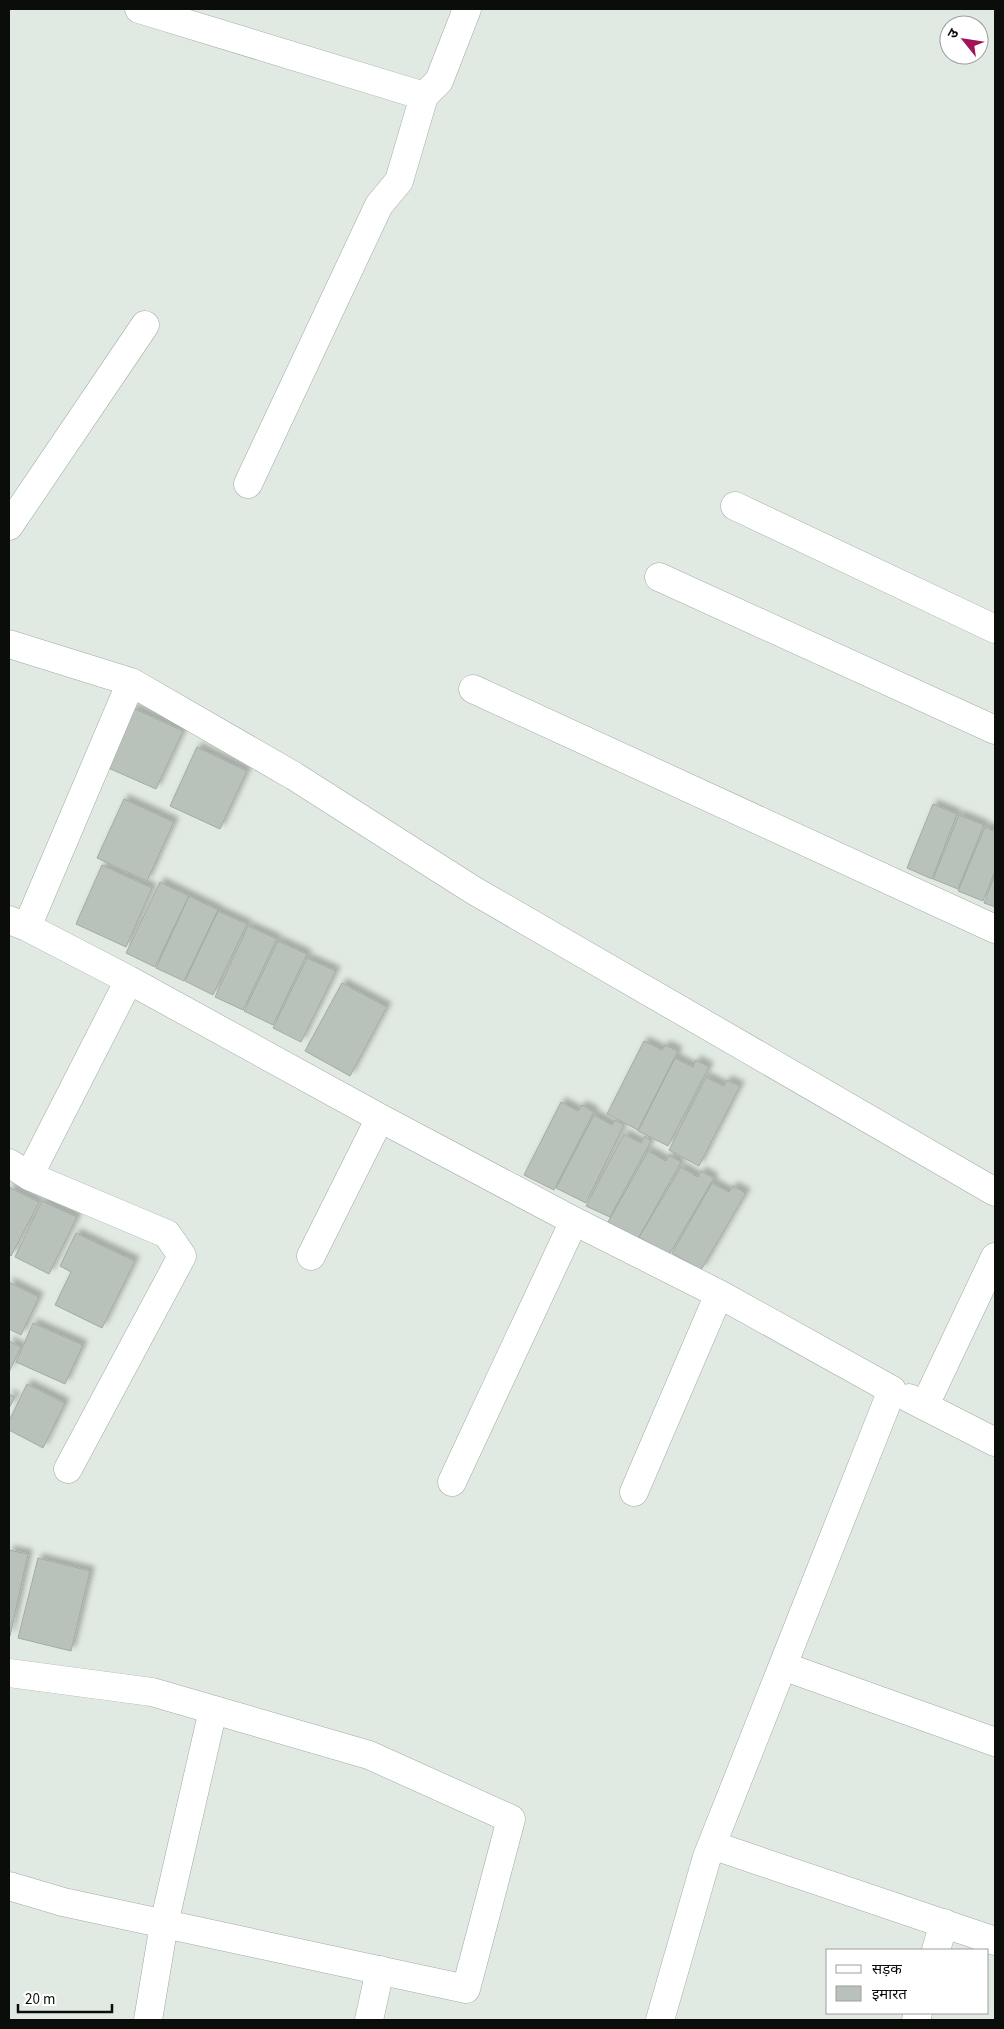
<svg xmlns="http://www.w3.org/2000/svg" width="1004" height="2029" font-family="'Source Sans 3','Noto Sans Devanagari',sans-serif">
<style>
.building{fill:#b9c2ba;stroke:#a2aba3;filter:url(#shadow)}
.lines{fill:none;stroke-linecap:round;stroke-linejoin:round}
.minor-casing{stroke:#a1aaa2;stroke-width:29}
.minor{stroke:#fff;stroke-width:28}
</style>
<defs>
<filter id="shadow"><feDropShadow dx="4.5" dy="-4.5" stdDeviation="2.5" flood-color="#0004"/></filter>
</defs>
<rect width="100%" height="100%" fill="#e1eae2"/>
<path class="building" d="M133,708L183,731L156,789L106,767Z
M197,747L247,771L220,829L170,806Z
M124,799L174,822L147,881L97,858Z
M933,804L957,814L932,879L907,868Z
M959,815L984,825L958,889L933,879Z
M985,827L995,831V871L983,901L958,891Z
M102,865L152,888L126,947L76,924Z
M995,874V907L984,903Z
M160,882L189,896L155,967L126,953Z
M189,896L218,910L184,981L156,968Z
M218,911L247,924L213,995L185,981Z
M248,926L277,939L243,1010L215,997Z
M278,941L307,954L273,1025L244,1011Z
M307,958L336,971L301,1042L273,1028Z
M342,983L387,1007L350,1076L305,1051Z
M644,1041L662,1050L665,1045L678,1051L638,1130L607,1114Z
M675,1058L693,1067L696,1060L709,1067L668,1146L638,1131Z
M706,1077L724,1086L727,1080L740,1086L699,1166L669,1150Z
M561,1102L578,1111L582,1105L594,1112L554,1190L524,1175Z
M594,1115L612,1125L615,1120L624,1125L586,1203L556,1188Z
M624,1134L641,1143L645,1136L651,1141L610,1217L586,1206Z
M648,1151L666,1161L669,1155L681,1162L638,1239L608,1222Z
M681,1167L698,1177L701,1171L714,1178L669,1255L639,1237Z
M712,1183L729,1192L733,1186L746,1193L701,1270L672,1253Z
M9,1187L39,1202L11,1256L9,1254Z
M42,1201L77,1217L49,1274L15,1257Z
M76,1233L135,1261L102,1328L55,1305L71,1272L60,1266Z
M9,1282L39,1297L21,1335L9,1329Z
M33,1323L83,1345L65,1384L16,1362Z
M9,1341L21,1347L9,1372Z
M27,1384L65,1403L43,1448L9,1430V1421Z
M9,1394L15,1397L9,1408Z
M9,1550L28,1554L10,1636L9,1635Z
M38,1558L90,1571L71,1651L18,1638Z"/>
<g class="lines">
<g class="minor-casing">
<path id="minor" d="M139,9L424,96
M248,484L379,205L399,181L424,96L439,81L467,9
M735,506L995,629
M9,526L145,325
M659,577L995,730
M9,644L131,682L27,927
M131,682L294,776L473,890L995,1192
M473,689L995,929
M9,920L27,927L129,980L380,1118L574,1221L719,1294L892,1390L707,1857L660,2020
M9,1163L29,1176L129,980
M29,1176L167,1234L182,1256L68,1469
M311,1256L380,1118
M909,1398L995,1442
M925,1405L995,1257
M452,1482L574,1221
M634,1492L719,1294
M783,1666L995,1742
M9,1673L152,1692L369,1755L511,1819L466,1989L63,1902L9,1886
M712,1845L995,1941
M936,1950L944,1923
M148,2020L164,1924L213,1710
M369,2020L380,1970
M916,2020L918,2013"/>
</g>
<use href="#minor" class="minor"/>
</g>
<rect width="1004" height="2029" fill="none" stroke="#0a0d0a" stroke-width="20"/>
<rect x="826" y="1949" width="162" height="65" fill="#ffffff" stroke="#9d9e9d"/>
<rect x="836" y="1965" width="25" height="8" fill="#ffffff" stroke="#9d9e9d"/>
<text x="872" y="1974" font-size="15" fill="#0a0d0a">सड़क</text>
<rect x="836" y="1986" width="25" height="15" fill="#b9c2ba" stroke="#9d9e9d"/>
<text x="872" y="1999" font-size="15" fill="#0a0d0a">इमारत</text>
<g transform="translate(964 40) rotate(300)"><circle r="24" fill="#ffffff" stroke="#9d9e9d"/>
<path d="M0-4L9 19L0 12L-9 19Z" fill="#a2135a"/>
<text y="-8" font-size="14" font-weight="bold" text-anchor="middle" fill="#0a0d0a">उ</text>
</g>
<path d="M18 2004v8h94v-8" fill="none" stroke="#0a0d0a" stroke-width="2.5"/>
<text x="25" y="2004" font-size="15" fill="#0a0d0a" stroke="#ffffff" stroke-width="4" paint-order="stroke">20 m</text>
</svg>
